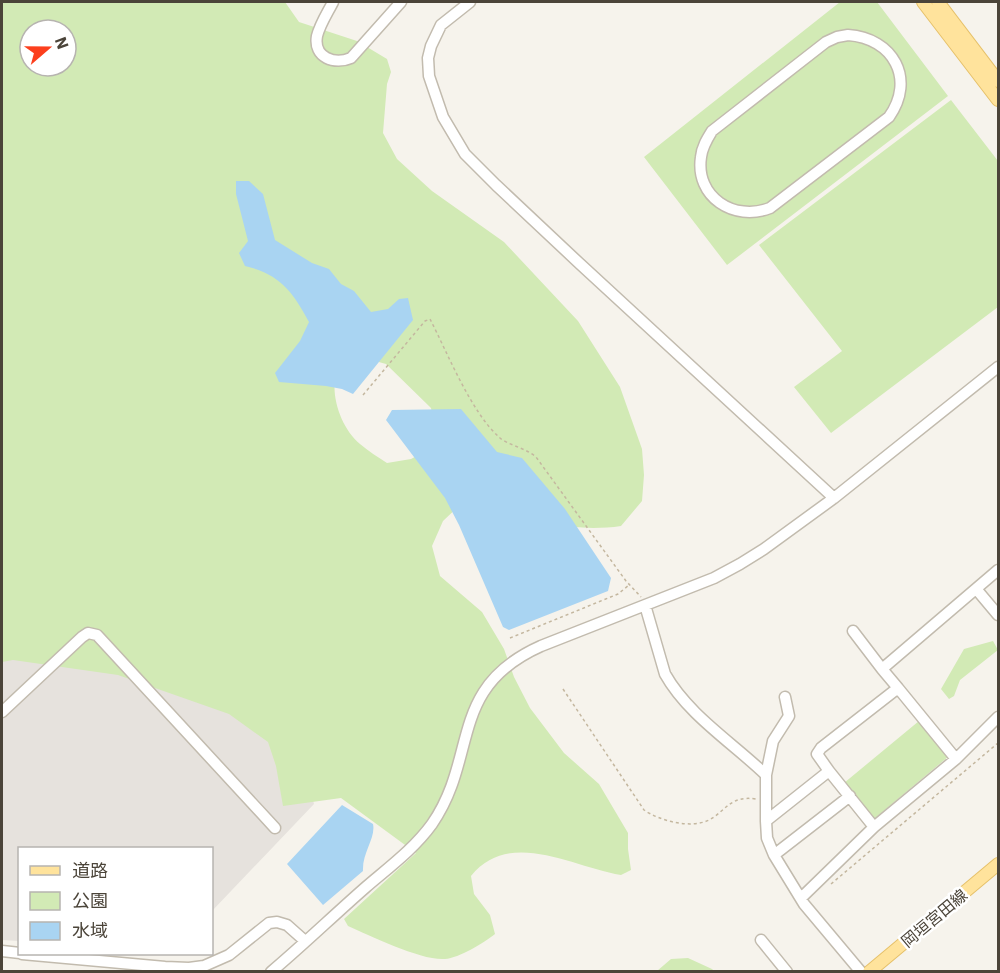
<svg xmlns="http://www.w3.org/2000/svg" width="1000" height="973" font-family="'IBM Plex Sans','Noto Sans JP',sans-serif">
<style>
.industrial{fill:#e6e2dd}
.green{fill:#d2eab5;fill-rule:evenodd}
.water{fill:#a9d4f2}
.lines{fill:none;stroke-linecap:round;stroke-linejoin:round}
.minor-casing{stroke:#c2bbae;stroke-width:13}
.major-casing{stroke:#e6c16a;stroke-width:14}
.path{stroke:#c4b79f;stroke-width:1.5;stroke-dasharray:3 3;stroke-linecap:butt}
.minor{stroke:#fff;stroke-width:10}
.major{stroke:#ffe39c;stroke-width:12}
.labels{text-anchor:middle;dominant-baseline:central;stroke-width:5;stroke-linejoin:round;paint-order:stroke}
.street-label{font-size:16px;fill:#4b4439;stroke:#fff}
</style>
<rect width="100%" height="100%" fill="#f6f3ec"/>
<path class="industrial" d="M2,612L218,622L308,781L314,804L212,911V848H20L19,941L2,940Z"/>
<path class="green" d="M2,2H285L299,22L357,41L387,59L391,72L387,84L383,133L397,159L432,191L504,242L578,321L620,387L642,449L644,475L642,501L621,526C567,534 515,516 462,503L443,521L432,546L440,576L482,612L504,649L514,677L530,708L564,753L599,784L628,833V849L631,870L621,875C572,867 510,828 471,876L474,894L490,915L495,934C484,943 459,958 445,959C422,961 371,936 348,926L344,919L416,853L341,798L283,806L276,766L268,742L229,714L118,675L13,660L2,662ZM30,30H66V66H30ZM368,359L386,364L431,408L434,422L424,452L411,459L387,463C378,457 368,451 360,444C343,430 332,401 335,380Z
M840,2H877L948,96L727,265L644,157Z
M951,100L998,161V307L831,433L794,387L842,351L759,245Z
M993,641L998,650L960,680L954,696L949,699L941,689L964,649Z
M919,721L949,756L874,819L844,783Z
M688,958L712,969L714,971H657L671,959Z"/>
<path class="water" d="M249,181L263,194L275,240L312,263L329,269L341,284L354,291L371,312L388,309L399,299L408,298L413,320L353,394L342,389L326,386L279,382L275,373L300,341L309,322C293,292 280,274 245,266L239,253L248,241L236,194V181Z
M461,409L497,452L522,458L565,509L611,578L608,591L509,630L503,627L459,525L445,498L386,420L392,410Z
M342,805L373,824C376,838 362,853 363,871L323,905L287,864Z"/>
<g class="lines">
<g class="minor-casing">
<path id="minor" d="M333,2C328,12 320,24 317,36C313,58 335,65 351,58L401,2
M470,2L441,25L431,46L428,58L429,76L443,117L465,154L496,185L579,263L834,498
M848,35C893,38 916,79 889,117L770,208C734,222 695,197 701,157C702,147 707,139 712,131L826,42L837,37Z
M977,590L998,615
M645,605L665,674C688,715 733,743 766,775V821
M853,631L882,669
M898,688L956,759
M2,712L82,637L88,633L97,635L275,828
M829,771L874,827
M766,775L773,741L789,716L785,697
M774,855L850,796
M801,898L874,827L956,759L998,717
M761,940L787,972
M2,951L20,953
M22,954L165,967L189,968L204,966L229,955L269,923L277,922L287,925L305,941
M271,972C303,945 334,915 366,887C388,868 414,849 432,824C479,756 447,688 541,646L714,578L740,564L764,549L834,498L998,367
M861,972L804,904L774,855L767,838L766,821L829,771L817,754L821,748L898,688L882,669L998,570"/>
</g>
<g class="major-casing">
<path id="major" d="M923,2L998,100
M938,2L998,81
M869,972L998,864"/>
</g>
<path class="path" d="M363,395L425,321L430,319C448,354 471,412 499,437C507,445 524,447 536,457L626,581L641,597
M510,638L618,594L629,585
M563,689L644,810C660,821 691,829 709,820C726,811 730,795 756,799
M831,884L998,743"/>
<use href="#minor" class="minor"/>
<use href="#major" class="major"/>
</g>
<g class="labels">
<g class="street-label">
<text transform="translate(934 918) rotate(-40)">岡垣宮田線</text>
</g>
</g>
<rect width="1000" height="973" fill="none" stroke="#4b4439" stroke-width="6"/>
<rect x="18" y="847" width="195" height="108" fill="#ffffff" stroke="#b7b4b0" stroke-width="1.5"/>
<rect x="30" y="866" width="30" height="9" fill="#ffe39c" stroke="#b7b4b0" stroke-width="1.5"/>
<text x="72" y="877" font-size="18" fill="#4b4439">道路</text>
<rect x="30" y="892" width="30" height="18" fill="#d2eab5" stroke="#b7b4b0" stroke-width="1.5"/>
<text x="72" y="907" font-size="18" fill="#4b4439">公園</text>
<rect x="30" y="922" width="30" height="18" fill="#a9d4f2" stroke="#b7b4b0" stroke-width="1.5"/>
<text x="72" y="937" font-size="18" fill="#4b4439">水域</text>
<g transform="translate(48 48) rotate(70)"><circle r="28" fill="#ffffff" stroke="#b7b4b0" stroke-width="1.5"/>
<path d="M0-4.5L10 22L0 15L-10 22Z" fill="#fc3f1d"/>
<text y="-9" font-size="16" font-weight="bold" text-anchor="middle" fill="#4b4439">N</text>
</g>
</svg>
